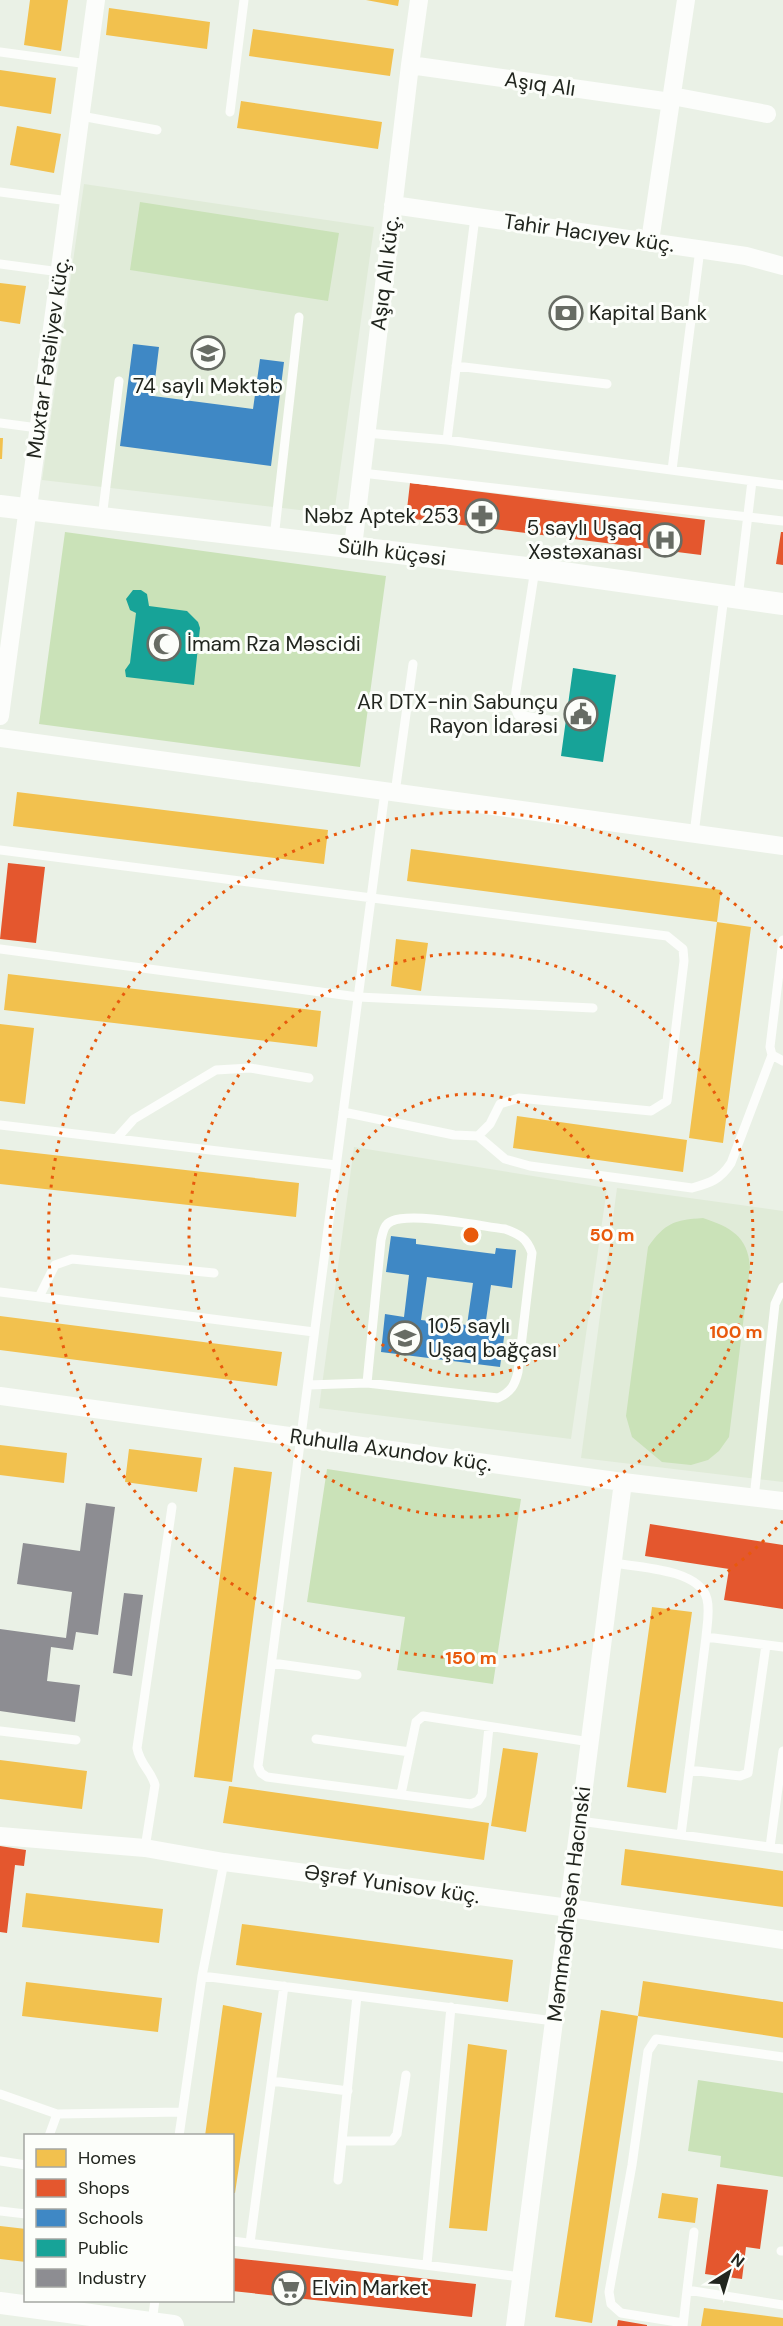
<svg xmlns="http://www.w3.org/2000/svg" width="783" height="2326" font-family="'DM Sans',sans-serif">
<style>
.built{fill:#e0ebd8}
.green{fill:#cae2b8}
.homes{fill:#f2c14e}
.shops{fill:#e4572e}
.schools{fill:#3f88c5;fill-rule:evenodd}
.public{fill:#17a398}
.industry{fill:#8d8d92}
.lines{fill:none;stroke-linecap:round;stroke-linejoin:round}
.service{stroke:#fcfdfb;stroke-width:9}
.minor{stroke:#fcfdfb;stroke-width:18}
.tertiary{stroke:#fcfdfb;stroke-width:22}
.ring{fill:none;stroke:#e8590c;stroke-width:3;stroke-dasharray:3 6}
.labels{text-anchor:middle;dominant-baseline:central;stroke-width:6;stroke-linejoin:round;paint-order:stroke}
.street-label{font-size:21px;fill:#21251e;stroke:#fcfefa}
.poi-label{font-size:21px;fill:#21251e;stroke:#fcfefa;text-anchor:start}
.centre{fill:#e8590c;stroke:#fcfefa;stroke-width:3}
.ring-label{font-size:18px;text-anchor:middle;font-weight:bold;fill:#e8590c;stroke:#fcfefa;stroke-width:6;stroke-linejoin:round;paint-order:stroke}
</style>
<rect width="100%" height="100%" fill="#eaf1e6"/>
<path class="built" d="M84,184L374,227L334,514L42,480Z
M354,1147L607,1188L571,1439L319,1408Z
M617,1188L783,1211V1482L581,1458Z"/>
<path class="green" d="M140,202L339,233L328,301L130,270Z
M65,532L386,576L360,767L39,724Z
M703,1218C730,1227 748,1236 750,1267L729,1437L719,1451L708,1460L691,1465L662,1462L632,1437L626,1416L648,1247C665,1223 674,1220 703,1218Z
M327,1469L521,1499L493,1684L397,1670L405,1617L307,1602Z
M698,2080L783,2093V2177L720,2167L721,2156L688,2151Z"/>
<path class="homes" d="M30,0H68L61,51L24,45Z
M366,0H399L398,6Z
M109,8L210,22L207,49L106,35Z
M253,29L394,49L390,76L249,56Z
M0,70L56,78L51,114L0,106Z
M241,101L382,122L378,149L237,128Z
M17,126L61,134L54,173L10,165Z
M0,283L26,286L20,324L0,321Z
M0,438H3L2,459H0Z
M17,792L328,830L324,864L13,826Z
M411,849L721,890L717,922L407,881Z
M717,922L751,927L723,1143L689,1138Z
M396,939L428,943L421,991L391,986Z
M8,974L321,1011L317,1047L4,1010Z
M0,1024L34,1028L25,1104L0,1101Z
M517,1116L687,1140L683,1172L513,1148Z
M0,1149L299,1183L296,1217L0,1184Z
M0,1316L282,1352L277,1386L0,1350Z
M0,1445L67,1453L64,1483L0,1475Z
M129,1449L202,1458L197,1492L125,1482Z
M234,1467L272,1472L232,1782L194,1777Z
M652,1607L692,1612L666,1793L627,1787Z
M503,1748L538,1753L526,1832L491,1826Z
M0,1760L87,1771L82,1809L0,1799Z
M229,1786L489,1823L484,1860L223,1823Z
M625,1849L783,1871V1907L621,1885Z
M26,1893L163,1909L159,1943L22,1927Z
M242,1924L513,1960L508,2002L236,1965Z
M643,1981L783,2002V2038L638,2016L592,2323L555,2317L601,2010L638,2016Z
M26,1982L162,1998L158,2032L22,2016Z
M223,2005L262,2013L235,2193H232V2136H205Z
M468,2044L507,2050L487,2231L449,2228Z
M662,2193L698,2198L695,2223L658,2218Z
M0,2226L26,2229V2262L0,2259Z
M704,2308L783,2318V2326H701Z"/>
<path class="shops" d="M410,483L705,520L701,555L406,518Z
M781,532H783V565L776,564Z
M8,863L45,867L36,943L0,939Z
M650,1524L783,1545V1609L724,1600L729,1569L645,1556Z
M0,1846L26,1850L24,1866L15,1865L7,1933L0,1932Z
M717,2184L768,2190L760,2249L746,2247L742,2279L705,2274Z
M232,2258L476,2284L472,2317L232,2291Z
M618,2320L647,2325V2326H617Z"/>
<path class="schools" d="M133,344L159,347L153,396L253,409L260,359L284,362L271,466L120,446Z
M391,1236L416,1239V1244L495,1254L496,1248L516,1250L512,1288L491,1285L485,1327L505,1330L500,1367L381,1352L385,1314L404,1317L409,1275L386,1272ZM427,1277L473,1283L467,1325L421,1320Z"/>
<path class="public" d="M133,590H141L147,594L149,606L187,611L198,622L200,628L194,685L126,677L125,670L130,663L136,613L130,610L126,599Z
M573,668L616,675L603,762L561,756Z"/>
<path class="industry" d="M86,1503L115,1507L98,1635L76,1632L73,1650L51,1647L47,1681L80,1685L75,1722L0,1711V1629L66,1638L72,1592L17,1584L23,1543L80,1551Z
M124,1593L143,1595L132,1676L113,1673Z"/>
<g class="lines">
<path class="service" d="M0,52L88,64
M230,112L244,0
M81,116L157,130
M0,192L69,201
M0,264L60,272
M456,366L607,384
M0,423L38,428
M366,433L447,440L783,485
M447,440L475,217
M672,470L700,249
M362,473L783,521
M102,518L119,381
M274,538L299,317
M535,569L514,704L518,715L549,720
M738,598L752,481
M385,791L258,1766L261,1773L267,1777L471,1804L478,1801L482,1795L489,1727
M395,793L413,664
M694,834L724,596
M0,850L667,936L683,949L684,961L667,1101L651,1111L519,1098L500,1104L490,1124L478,1136L454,1135L343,1112
M783,940L770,1047L772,1055L783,1061
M0,949L358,997L593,1008
M0,1125L336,1165
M478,1136L505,1159L530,1166L692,1188C710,1183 720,1180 731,1163L772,1055
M117,1138L134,1119L216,1070L250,1068L309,1078
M0,1292L314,1332
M39,1297L55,1265L72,1259L214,1273
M308,1385L367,1383L498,1398C511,1392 515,1385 518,1372L532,1253C527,1238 519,1234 505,1229C480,1226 413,1212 392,1221C384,1224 383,1232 381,1240L367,1383
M754,1498L775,1304L783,1287
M613,1563C637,1567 700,1569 707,1599C710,1611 707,1625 706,1637L681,1835
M706,1637L783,1647
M272,1663L357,1675
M0,1731L76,1740
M316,1739L410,1752
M689,1770L740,1776L748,1773L766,1645
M401,1794L416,1722L423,1716L590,1742
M580,1821L783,1849
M770,1847L783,1751
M145,1848L155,1785C151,1770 140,1765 137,1748L172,1507
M202,1976L554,2021
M272,2081L348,2091
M0,2094L57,2114L182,2112
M49,2136L57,2114
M179,2136L202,1976L224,1862
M342,2141H392L397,2134L406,2075
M0,2161L26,2165
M338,2180L357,1996
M0,2211L26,2214
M232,2241L521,2277
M250,2243L284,1986
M781,2251H783
M427,2264L451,2007
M687,2290L694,2232
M152,2322L155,2300
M683,2323L621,2313L611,2304L609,2292L632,2165L648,2051L656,2039L783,2057
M683,2326L687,2290L783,2305"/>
<path class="minor" d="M410,65L671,102
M672,96L767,114
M393,205L746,256L783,266
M650,241L686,0
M353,547L410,65L419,0
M0,716L96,0
M0,738L783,846
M0,1396L623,1482L783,1501
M0,1836L145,1848L224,1862L569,1908L783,1940
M515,2326L623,1482"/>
<path class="tertiary" d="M0,506L535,569L783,604
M0,2303L173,2326"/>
</g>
<g class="ring">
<circle cx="471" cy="1235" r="141"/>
<circle cx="471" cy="1235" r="282"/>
<path d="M783 1521A423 423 0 1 1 783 949"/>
</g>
<defs>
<g id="bank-ring" transform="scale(1.725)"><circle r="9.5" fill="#fcfefa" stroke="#676c64" stroke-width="1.5"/><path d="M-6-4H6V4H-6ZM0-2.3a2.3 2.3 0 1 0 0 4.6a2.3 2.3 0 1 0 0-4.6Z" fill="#676c64"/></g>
<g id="school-ring" transform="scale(1.725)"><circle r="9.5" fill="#fcfefa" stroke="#676c64" stroke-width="1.5"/><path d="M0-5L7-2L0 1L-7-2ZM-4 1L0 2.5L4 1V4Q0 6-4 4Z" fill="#676c64"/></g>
<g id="pharmacy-ring" transform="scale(1.725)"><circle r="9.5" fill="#fcfefa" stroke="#676c64" stroke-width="1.5"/><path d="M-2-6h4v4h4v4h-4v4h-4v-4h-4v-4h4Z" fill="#676c64"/></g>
<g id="hospital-ring" transform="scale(1.725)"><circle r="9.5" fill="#fcfefa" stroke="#676c64" stroke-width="1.5"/><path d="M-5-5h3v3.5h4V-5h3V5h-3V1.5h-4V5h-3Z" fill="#676c64"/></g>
<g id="mosque-ring" transform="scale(1.725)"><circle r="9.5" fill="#fcfefa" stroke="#676c64" stroke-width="1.5"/><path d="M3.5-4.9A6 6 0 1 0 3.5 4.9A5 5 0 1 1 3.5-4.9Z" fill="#676c64"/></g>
<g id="civic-ring" transform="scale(1.725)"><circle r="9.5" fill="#fcfefa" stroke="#676c64" stroke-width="1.5"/><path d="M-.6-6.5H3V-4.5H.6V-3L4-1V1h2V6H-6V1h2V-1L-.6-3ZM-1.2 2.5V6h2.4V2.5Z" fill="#676c64"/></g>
<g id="supermarket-ring" transform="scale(1.725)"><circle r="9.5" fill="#fcfefa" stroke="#676c64" stroke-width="1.5"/><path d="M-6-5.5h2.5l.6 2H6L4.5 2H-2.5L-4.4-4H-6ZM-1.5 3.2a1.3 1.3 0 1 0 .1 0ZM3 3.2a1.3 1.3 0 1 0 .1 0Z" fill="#676c64"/></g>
</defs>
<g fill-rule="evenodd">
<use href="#bank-ring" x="566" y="313"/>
<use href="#school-ring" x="208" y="353"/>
<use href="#pharmacy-ring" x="482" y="516"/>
<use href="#hospital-ring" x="665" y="540"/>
<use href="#mosque-ring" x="164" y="644"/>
<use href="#civic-ring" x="581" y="714"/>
<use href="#school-ring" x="405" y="1338"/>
<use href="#supermarket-ring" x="289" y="2288"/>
</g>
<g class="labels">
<g class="street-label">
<text transform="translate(540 84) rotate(8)">Aşıq Alı</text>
<text transform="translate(589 233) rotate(8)">Tahir Hacıyev küç.</text>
<text transform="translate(385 273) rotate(-83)">Aşıq Alı küç.</text>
<text transform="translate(48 358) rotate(-82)">Muxtar Fətəliyev küç.</text>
<text transform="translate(392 552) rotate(7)">Sülh küçəsi</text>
<text transform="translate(391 1450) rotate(8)">Ruhulla Axundov küç.</text>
<text transform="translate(392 1884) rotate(8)">Əşrəf Yunisov küç.</text>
<text transform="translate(569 1904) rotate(-83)">Məmmədhəsən Hacınski</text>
</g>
<g class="poi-label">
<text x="589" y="313">Kapital Bank</text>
<text x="208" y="386" text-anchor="middle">74 saylı Məktəb</text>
<text x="459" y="516" text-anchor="end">Nəbz Aptek 253</text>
<text x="642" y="528" text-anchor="end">5 saylı Uşaq<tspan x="642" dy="24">Xəstəxanası</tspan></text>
<text x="187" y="644">İmam Rza Məscidi</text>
<text x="558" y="702" text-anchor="end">AR DTX-nin Sabunçu<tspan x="558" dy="24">Rayon İdarəsi</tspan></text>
<text x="428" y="1326">105 saylı<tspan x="428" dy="24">Uşaq bağçası</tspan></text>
<text x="312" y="2288">Elvin Market</text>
</g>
</g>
<circle cx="471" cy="1235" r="9" class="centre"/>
<g class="ring-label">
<text x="612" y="1241">50 m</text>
<text x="736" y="1338">100 m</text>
<text x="471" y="1664">150 m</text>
</g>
<rect x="24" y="2134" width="210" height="168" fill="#fcfefa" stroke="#a4a7a2" stroke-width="1.5"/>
<rect x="36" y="2149" width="30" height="18" fill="#f2c14e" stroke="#a4a7a2" stroke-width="1.5"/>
<text x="78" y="2164" font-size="18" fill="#21251e">Homes</text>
<rect x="36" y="2179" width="30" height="18" fill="#e4572e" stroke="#a4a7a2" stroke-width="1.5"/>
<text x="78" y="2194" font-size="18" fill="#21251e">Shops</text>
<rect x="36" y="2209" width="30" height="18" fill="#3f88c5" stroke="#a4a7a2" stroke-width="1.5"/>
<text x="78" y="2224" font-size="18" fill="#21251e">Schools</text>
<rect x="36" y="2239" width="30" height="18" fill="#17a398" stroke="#a4a7a2" stroke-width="1.5"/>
<text x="78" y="2254" font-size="18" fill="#21251e">Public</text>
<rect x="36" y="2269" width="30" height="18" fill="#8d8d92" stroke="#a4a7a2" stroke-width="1.5"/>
<text x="78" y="2284" font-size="18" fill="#21251e">Industry</text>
<g transform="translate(729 2272) rotate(37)" stroke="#fcfefa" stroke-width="4.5" paint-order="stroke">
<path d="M0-4.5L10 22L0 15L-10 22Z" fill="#21251e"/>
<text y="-9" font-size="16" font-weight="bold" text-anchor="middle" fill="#21251e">N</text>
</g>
</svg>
